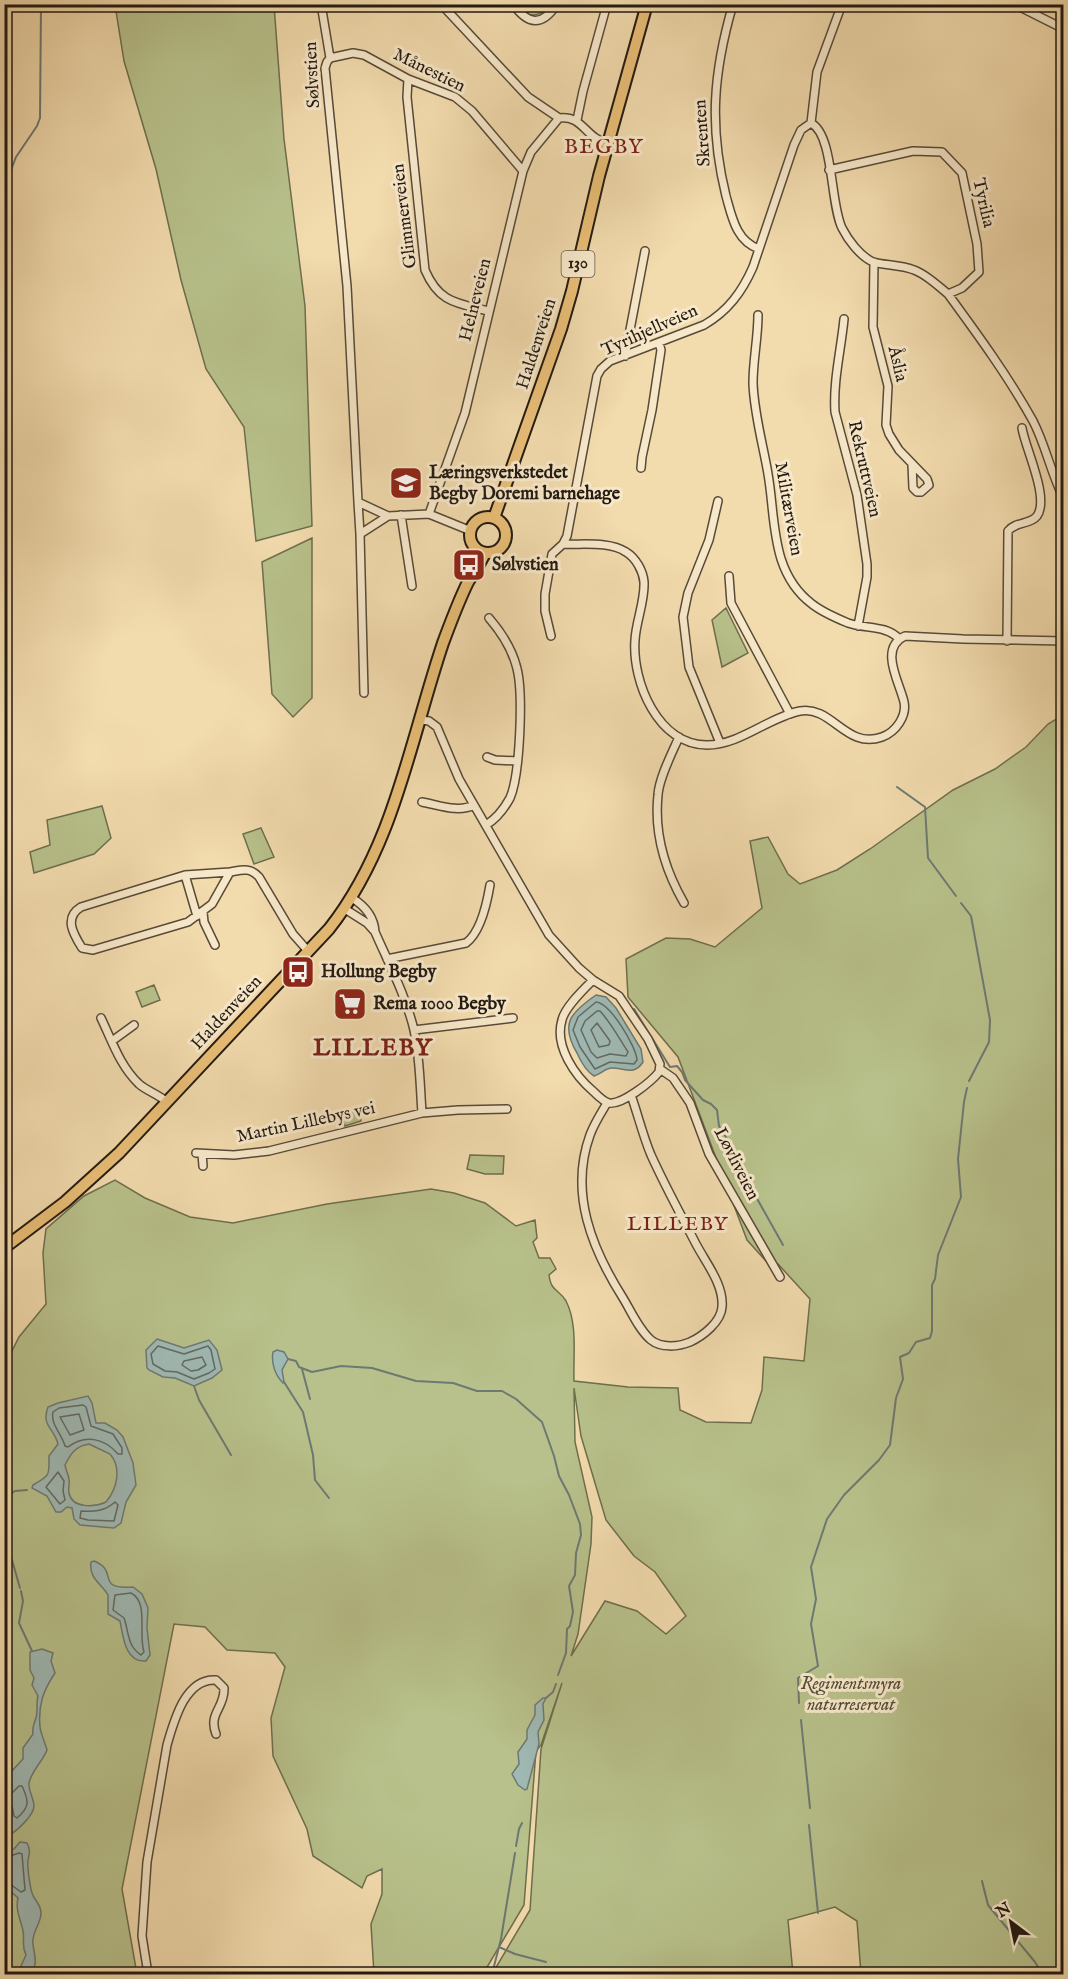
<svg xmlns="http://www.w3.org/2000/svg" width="1068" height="1979" font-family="'IM FELL English',serif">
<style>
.green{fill:#b8c18b;stroke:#6e6e4e;stroke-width:1.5;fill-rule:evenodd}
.water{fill:#9fb9b4;stroke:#6d7973;stroke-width:1.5;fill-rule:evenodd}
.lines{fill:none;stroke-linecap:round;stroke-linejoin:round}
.shore{stroke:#616a63;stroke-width:1.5}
.stream{stroke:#6d7973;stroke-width:2}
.street-casing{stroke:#574a39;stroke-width:10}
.primary-casing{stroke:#231a12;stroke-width:14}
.street{stroke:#f7e8ca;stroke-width:7}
.primary{stroke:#e9be76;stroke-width:10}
.labels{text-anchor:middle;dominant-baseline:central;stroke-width:6;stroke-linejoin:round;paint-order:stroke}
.shield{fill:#f7e8ca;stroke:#635849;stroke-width:1.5}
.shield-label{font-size:16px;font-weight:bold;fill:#231a12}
.street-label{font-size:18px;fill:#231a12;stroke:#f7e8ca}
.poi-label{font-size:18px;font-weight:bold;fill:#231a12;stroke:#f7e8ca;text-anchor:start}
.park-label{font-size:18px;font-style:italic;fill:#504c36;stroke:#f7e8ca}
.neighbourhood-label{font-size:20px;letter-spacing:1.5px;fill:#7a1f14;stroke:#f7e8ca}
.quarter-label{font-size:21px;letter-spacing:1.5px;fill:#7a1f14;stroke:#f7e8ca}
.district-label{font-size:24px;font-weight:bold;letter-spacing:1.5px;fill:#7a1f14;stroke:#f7e8ca}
</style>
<rect width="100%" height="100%" fill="#f2dbad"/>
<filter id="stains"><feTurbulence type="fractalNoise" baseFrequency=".00333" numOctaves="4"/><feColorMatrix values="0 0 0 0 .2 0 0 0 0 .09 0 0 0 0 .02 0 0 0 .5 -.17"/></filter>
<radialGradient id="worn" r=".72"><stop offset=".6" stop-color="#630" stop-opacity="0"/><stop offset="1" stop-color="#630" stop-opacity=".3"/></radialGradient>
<path class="green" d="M115,5H274L284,139L305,306L312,526L256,541L244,427L206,369L181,280L156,169L124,61Z
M519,5H552C545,13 538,16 528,15Z
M312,538V698L293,717L272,694L262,562Z
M726,608L748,653L722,667L712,620Z
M1063,715V1974H861L857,1921L835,1907L788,1920L793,1974H492L530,1910L541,1749L562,1683L541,1745L536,1751L524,1905L483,1974H374L371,1924L382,1894V1869L367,1876L362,1888L313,1856L307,1829L273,1756L271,1718L285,1667L275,1653L227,1650L205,1627L174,1624L122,1889L137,1974H5V1365L19,1337L46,1304L43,1253L46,1229L84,1196L115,1180L145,1198L190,1217L233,1223L327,1204L431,1189L454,1193L485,1203L516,1226L535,1220L537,1238L533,1242L539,1258H550L556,1269L549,1275C551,1292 559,1289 566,1301C578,1324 573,1356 574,1381L628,1387L678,1388L680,1410L706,1422L751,1423L762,1390L764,1357L804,1361L810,1299L778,1264L766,1261L747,1240L678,1057L628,997L626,959L666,938L690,939L715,947L762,908L750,841L768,837L788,874L800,884L837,870L870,849L953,790L995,769L1026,747L1048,724ZM574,1388L581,1436L606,1520L634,1556L655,1572L686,1616L666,1634L637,1611L605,1601L571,1656L578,1634L591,1544L592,1517L575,1442Z
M102,806L111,838L94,854L34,873L30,852L50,845L47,820Z
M261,828L274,857L254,864L243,834Z
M154,985L160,1000L142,1007L136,992Z
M359,1108L361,1121L345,1126L341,1113Z
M470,1155L504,1156L503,1174H485L467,1169Z"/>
<path class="water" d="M596,995L606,997L616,1008L641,1049L643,1062C634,1076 625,1068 612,1068C605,1068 601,1074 594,1076C586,1071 581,1062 577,1053C560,1024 570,1013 596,995Z
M157,1339L184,1348L209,1340L217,1350L222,1370L212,1378L194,1386L175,1378L163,1377L149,1370L147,1368L146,1350Z
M277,1350L284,1352L288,1359L282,1370L284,1382L283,1383C275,1375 271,1363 273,1352Z
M88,1396L92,1403L96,1423H105L117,1430L123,1437L133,1463L136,1485L126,1502L121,1523L114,1528L80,1525L74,1519L72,1508L67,1507L61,1512H56L47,1496L32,1488L33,1485C51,1475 49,1475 49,1456L58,1444C54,1428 41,1426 48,1407L58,1403ZM89,1444L110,1454C122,1468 117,1489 106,1502C95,1507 72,1509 69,1493C68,1488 70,1483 69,1479C68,1474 66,1470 65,1465C71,1453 76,1446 89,1444Z
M94,1561C120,1571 94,1590 133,1587L142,1594L148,1608L147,1628L150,1655L146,1661C125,1663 123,1636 120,1621L108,1614V1595C100,1582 89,1579 91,1562Z
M42,1649L53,1653L51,1661L55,1673C43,1691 38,1705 40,1727C41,1735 45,1742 47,1750C43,1761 32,1770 29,1783C28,1790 34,1799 34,1806C34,1815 15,1834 6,1836C3,1828 8,1824 8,1816C8,1807 4,1799 5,1790L12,1785L9,1774L23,1759V1748L33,1734C32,1726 34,1725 36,1718C38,1711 36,1703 38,1696L32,1685L34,1678L30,1670V1652Z
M543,1698H546L543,1704L544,1720L538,1732L539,1744L527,1789L525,1790L518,1785L512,1774L519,1764L518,1752L527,1739V1730L535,1715V1705Z
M20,1842L27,1843C31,1851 29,1853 28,1861C27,1867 30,1886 32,1893C34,1900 41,1904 41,1913C41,1924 31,1933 33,1944C34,1955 39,1965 30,1974H21V1966L26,1955C21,1945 25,1941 23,1931C21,1920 15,1910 18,1898L5,1886V1853L14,1849Z"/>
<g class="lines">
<path class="shore" d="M596,1002C610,1003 636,1046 637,1060L634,1064L610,1062L595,1069L580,1047L573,1030L578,1017Z
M597,1011H600C611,1023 619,1038 628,1052L626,1056L610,1054L597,1058L591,1052L581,1030L585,1021Z
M597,1023L610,1041L609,1045L599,1047L591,1030Z
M158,1346L184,1354L208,1346L211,1350L215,1369L209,1373L194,1379L177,1372L165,1371L153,1364L151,1354Z
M202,1357L206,1365L198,1370L191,1371L182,1365L184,1361Z
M83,1405L86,1407L91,1426L113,1434L122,1448V1454H118C104,1438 85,1434 68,1447L65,1446C62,1434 50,1424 53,1412L59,1408Z
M79,1414L84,1430L70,1435L60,1417Z
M58,1472L64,1481L63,1491L65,1500L60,1504L46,1487Z
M115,1502L118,1505L114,1521L88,1520L80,1518L81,1511C95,1512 105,1511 115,1502Z
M131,1593C149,1602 138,1634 144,1652L141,1655C127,1646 129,1632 124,1618L113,1610L115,1595Z
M4,1795L12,1793L19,1786H22C29,1801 30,1807 17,1818L14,1816L12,1806L4,1804
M4,1858L19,1853L22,1854L25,1890L21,1892L10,1884L4,1883"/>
<path class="stream" d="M4,188L16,157L37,126L40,118L41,4
M897,787L925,807L928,858L956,896
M961,903L971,916L990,1020L989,1042L969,1081
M634,1009L670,1067L677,1066L682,1072L685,1080L703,1100L711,1104L717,1110L719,1126L727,1139L737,1163L783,1245
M288,1359L296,1361L299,1367L312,1372L341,1366L372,1368L416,1381L453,1383L477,1391H502L516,1399L542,1422L554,1456L559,1476L569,1495L580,1524L581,1535L576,1553L575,1575L569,1586L573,1612L570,1626L567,1629L566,1653L558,1675
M302,1369L310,1399
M284,1382L303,1412L313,1455L315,1480L329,1498
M194,1386L199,1400L231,1455
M4,1498L15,1491L27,1490
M4,1516L7,1528
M4,1543L12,1560L20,1588
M21,1591L23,1601L19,1623L32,1651
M546,1698L553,1692L556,1684
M799,1703L798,1678L818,1666L811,1624L816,1599L811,1567L827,1519L844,1495L879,1460L890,1445L896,1398L903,1379L900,1357L909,1353L916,1342L930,1338L932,1331V1285L935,1279L938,1255L961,1197L958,1159L964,1102L967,1088
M801,1720L810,1808
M809,1825L818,1913
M516,1846L519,1829L522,1823
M982,1881L988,1905L1035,1962L1042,1974
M499,1947L515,1954L546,1962
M492,1974L501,1939L515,1853"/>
<g class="street-casing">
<path id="street" d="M321,4L330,58L327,62L325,68L347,286L358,502
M441,4L528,97L559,118
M513,4C528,25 542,27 557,4
M733,4C713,73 709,127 726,196C732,217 736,241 759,249
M1014,4L1064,29
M330,58L353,53L364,55L408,79L455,97L472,111L523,171
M408,79L407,97L425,270C439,303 457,303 488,311
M577,120L583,91L607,4
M811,123C834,135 830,204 842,228C848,240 860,256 873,262C882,265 902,265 914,270C926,274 938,286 948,294L962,288L979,272L977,244L962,173L942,152L913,151L829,170
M811,123L817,72L842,4
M874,262L873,327L888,386L886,425L889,434L899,450L927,479L929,485L921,492H917L913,488L912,464
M948,294C978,335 1008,376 1033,421C1046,446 1051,474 1064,499
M758,315C758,338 753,360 753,383C754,414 763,444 768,474C776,520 770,572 812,604C822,612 836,618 848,623C865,629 887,625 899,639
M844,319C841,350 833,381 835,412L857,495L867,564V577L858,626
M625,356L645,251
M641,468L642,457L652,410L661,350L659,343
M718,501L709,540L688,593L683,617L689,667L720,743
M429,514L465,413L523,171L531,152L559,118C583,115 584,137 608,144
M401,515L412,586
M388,516L360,534L358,502L388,516L429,514L471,531
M360,534L364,693
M563,544C583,545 609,541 626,552C636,558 643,571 644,582C645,601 636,621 635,640C632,682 658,745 707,745C740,745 769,717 800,711C832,705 846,750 882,737C896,732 907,716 904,702C900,683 878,648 905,636L963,639L1064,641
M729,576L731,603L790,714
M551,636L545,611V594L552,554L563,544L567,536L597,376L601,369L610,361L704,325C728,311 742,292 753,267L794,145L801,130L811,123
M1007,641L1008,531C1016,521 1030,525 1037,516C1050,498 1025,448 1022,428
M421,720L429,721L437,727L459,779L549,935L579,968L593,980L619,996L648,1039L660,1064L659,1072C651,1082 622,1105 609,1103C604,1102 598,1096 594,1092C575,1076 554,1046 562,1020C565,1007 583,990 593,980
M679,737C672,753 659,778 658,795C654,833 665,870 684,903
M487,757L495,760L517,761
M422,802C439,805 458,813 474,805
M486,825C496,819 504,809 510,798C520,775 524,690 516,665C511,647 501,632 489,618
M230,872L185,875L81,907C63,918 74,935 82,948L93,950L188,922L212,904L230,872C242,870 250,867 259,877L293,934L308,951
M185,875L197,916
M352,898C365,906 374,916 375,932
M345,909L367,923L375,932C389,964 406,996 414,1030C420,1058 420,1085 422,1113L458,1110L507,1109
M203,912L204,922L215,945
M387,959L466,943C481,932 487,903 490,885
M101,1018C112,1041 120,1066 139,1084C147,1091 158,1094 167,1102
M414,1030L513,1018
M112,1041L134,1025
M660,1069L673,1078L690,1103L709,1154L780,1277
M607,1103C601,1113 594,1124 590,1135C569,1193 592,1249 623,1298C631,1311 639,1330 651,1340C661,1348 678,1347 690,1342C703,1336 721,1322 722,1307C724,1285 706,1263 696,1244C681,1215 665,1186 651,1155C643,1136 638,1115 631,1095
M196,1153L234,1155L269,1151L422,1113
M202,1154L203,1166
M148,1974L142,1936L147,1862L167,1745C174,1721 185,1678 216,1680L224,1688C225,1708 208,1713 216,1734"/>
</g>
<g class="primary-casing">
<path id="primary" d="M470 535a18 18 0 1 1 36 0a18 18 0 1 1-36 0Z
M494,518L561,329L572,291L599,176L647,4
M4,1248L65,1202L119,1153L329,929C394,847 410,741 443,643C450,624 458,603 467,584C473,573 479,566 485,553"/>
</g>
<use href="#street" class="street"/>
<use href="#primary" class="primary"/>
</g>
<defs>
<g id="school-square" transform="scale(1.725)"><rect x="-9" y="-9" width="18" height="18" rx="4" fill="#8f2418" stroke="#f7e8ca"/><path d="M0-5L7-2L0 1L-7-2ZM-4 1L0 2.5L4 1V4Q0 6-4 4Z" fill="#fff"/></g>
<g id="bus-square" transform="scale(1.725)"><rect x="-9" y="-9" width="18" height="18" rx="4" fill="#8f2418" stroke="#f7e8ca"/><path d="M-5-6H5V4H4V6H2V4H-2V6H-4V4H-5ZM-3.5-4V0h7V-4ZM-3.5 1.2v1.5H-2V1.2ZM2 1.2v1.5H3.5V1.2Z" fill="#fff"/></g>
<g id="supermarket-square" transform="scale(1.725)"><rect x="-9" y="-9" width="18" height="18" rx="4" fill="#8f2418" stroke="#f7e8ca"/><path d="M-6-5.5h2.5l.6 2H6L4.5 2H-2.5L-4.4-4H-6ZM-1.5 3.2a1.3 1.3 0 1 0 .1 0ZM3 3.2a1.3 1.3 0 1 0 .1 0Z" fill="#fff"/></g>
</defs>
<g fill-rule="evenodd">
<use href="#school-square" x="406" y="483"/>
<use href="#bus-square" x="469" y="565"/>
<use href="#bus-square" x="298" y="972"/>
<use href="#supermarket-square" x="350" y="1004"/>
</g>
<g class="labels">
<rect class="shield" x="561.5" y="251" width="33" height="26" rx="4.5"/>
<g class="shield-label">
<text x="578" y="264">130</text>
</g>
<g class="street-label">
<text transform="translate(429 71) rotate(26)">Månestien</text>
<text transform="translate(313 75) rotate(-93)">Sølvstien</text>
<text transform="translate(703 133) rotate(-94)">Skrenten</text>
<text transform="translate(983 203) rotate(77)">Tyrilia</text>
<text transform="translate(405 216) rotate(-97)">Glimmerveien</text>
<text transform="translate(476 300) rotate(-76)">Helneveien</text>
<text transform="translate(650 331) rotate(-24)">Tyrihjellveien</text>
<text transform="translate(537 344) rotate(-72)">Haldenveien</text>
<text transform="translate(897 364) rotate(77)">Åslia</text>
<text transform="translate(864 469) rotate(77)">Rekruttveien</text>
<text transform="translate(788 509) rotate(80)">Militærveien</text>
<text transform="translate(227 1013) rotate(-47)">Haldenveien</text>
<text transform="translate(306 1123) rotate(-12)">Martin Lillebys vei</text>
<text transform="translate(736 1164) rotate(63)">Løvliveien</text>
</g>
<g class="poi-label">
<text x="429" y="473">Læringsverkstedet<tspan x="429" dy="21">Begby Doremi barnehage</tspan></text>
<text x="492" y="565">Sølvstien</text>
<text x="321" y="972">Hollung Begby</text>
<text x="373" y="1004">Rema 1000 Begby</text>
</g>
<g class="park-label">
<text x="851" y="1684">Regimentsmyra<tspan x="851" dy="21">naturreservat</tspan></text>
</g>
<g class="neighbourhood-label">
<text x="678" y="1224">LILLEBY</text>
</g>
<g class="quarter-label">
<text x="604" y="147">BEGBY</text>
</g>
<g class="district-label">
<text x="373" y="1048">LILLEBY</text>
</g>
</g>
<rect width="1068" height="1979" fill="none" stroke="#f2dbad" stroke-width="24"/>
<rect x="6" y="6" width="1056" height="1967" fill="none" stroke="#231a12" stroke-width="3"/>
<rect x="12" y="12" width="1044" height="1955" fill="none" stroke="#231a12" stroke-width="1.5"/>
<g transform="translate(1011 1922) rotate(328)" stroke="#f7e8ca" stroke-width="4.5" paint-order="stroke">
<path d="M0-4.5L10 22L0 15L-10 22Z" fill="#231a12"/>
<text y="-9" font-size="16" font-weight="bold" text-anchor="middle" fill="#231a12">N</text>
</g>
<rect width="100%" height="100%" filter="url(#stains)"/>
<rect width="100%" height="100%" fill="url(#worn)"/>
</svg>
